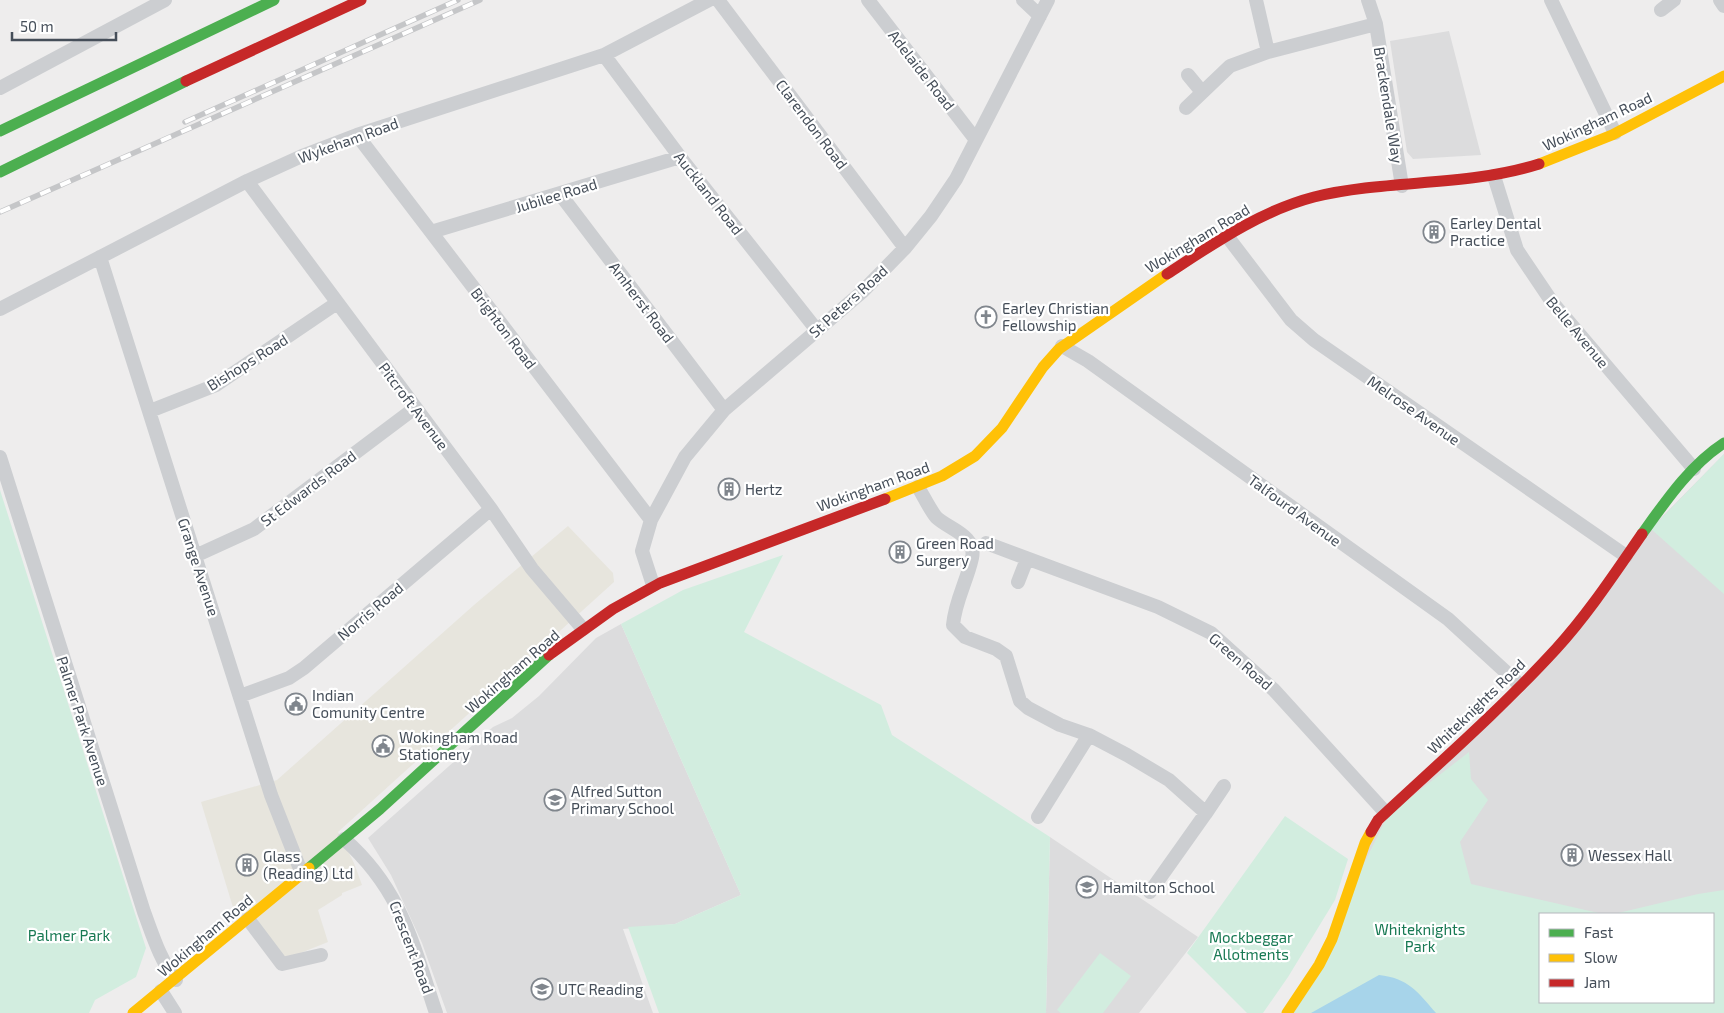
<svg xmlns="http://www.w3.org/2000/svg" width="1724" height="1013" font-family="'Exo 2',sans-serif">
<style>
.commercial{fill:#e7e5dd}
.education{fill:#dcdcdd;fill-rule:evenodd}
.green{fill:#d2eddf}
.water{fill:#a7d4ea}
.lines{fill:none;stroke-linecap:round;stroke-linejoin:round}
.street{stroke:#ccced1;stroke-width:14}
.fast{stroke:#4caf50;stroke-width:11}
.slow{stroke:#ffc107;stroke-width:11}
.jam{stroke:#c62828;stroke-width:11}
.rail-casing{stroke:#c5c6c8;stroke-width:5.5}
.rail{stroke:#fff;stroke-width:4;stroke-dasharray:11;stroke-linecap:butt}
.labels{text-anchor:middle;dominant-baseline:central;stroke-width:4.5;stroke-linejoin:round;paint-order:stroke}
.street-label{font-size:15px;fill:#454e59;stroke:#fff}
.poi-label{font-size:15px;fill:#454e59;stroke:#fff;text-anchor:start}
.park-label{font-size:15px;fill:#187953;stroke:#fff}
</style>
<rect width="100%" height="100%" fill="#eeeded"/>
<path class="commercial" d="M568,526L613,573L614,582L338,832L354,863L362,885L342,893V895L318,910L328,942L278,962L235,914L201,802L277,780L474,605Z"/>
<path class="education" d="M1449,31L1481,155L1413,159L1407,152L1390,41Z
M1724,454V1013L1301,999L1373,833L1526,689L1658,521ZM1540,914H1713V1002H1540Z
M621,624L741,895L675,924L623,929L653,1013H447L422,943L391,875L368,838L493,727L512,718L539,696L596,638Z
M1050,837L1198,937L1139,1013H1046Z"/>
<path class="green" d="M1724,454V594L1651,529Z
M0,490L146,948L136,977L95,1000L89,1013H0Z
M783,555L744,632L881,705L892,735L1050,837L1046,1013H659L628,927L675,924L741,895L621,624L683,590Z
M1469,752L1471,779L1488,800L1460,842L1471,884L1603,914H1540V1002H1713V914H1614L1698,894L1724,890V1013H1290L1388,815Z
M1285,816L1348,859L1335,900L1288,977L1263,1013H1247L1187,953Z
M1100,953L1131,976L1103,1013H1061L1057,1010Z"/>
<path class="water" d="M1379,975C1408,978 1418,992 1436,1013H1311Z"/>
<g class="lines">
<path class="street" d="M718,0L905,248
M868,0L976,140
M1023,0L1040,16
M1256,0L1268,52
M1368,0L1376,24L1402,186
M1551,0L1615,133
M1720,0L1724,6
M1661,10L1674,0
M604,55L680,157L816,329
M1188,75L1202,92
M0,88L165,0
M1186,108L1230,66L1268,52L1376,24
M357,135L651,520
M1494,176L1517,250L1552,302L1694,469
M247,181L491,509L532,569L583,629
M560,194L724,410
M431,232L680,157
M1227,236L1291,320L1314,340L1626,556
M100,257L271,795L302,874
M0,309L247,181L302,156L357,135L604,55L709,0
M1062,346L1088,361L1448,619L1520,685
M150,411L216,385L337,303
M0,457L144,912C153,936 160,960 176,980
M918,487C924,497 929,508 936,517C948,529 977,535 972,558C967,581 955,601 953,625L965,637L996,649L1006,656L1020,701L1028,708L1060,725L1089,735L1127,755L1169,780L1206,813L1224,786
M986,543L1158,607L1211,633L1274,690L1385,812
M195,556L254,529L415,408
M1018,582L1027,559
M653,585L642,551L651,520L685,457L724,410L862,292L905,248L931,216L956,179L1048,0
M240,696L289,678L304,668L491,509
M1038,817L1089,735
M344,839C401,889 413,944 436,1013
M1150,892L1206,813
M248,919L282,964L321,955
M161,991L175,1013"/>
<path class="fast" d="M0,131L274,0
M0,172L186,81
M1642,534C1665,502 1690,465 1724,443
M309,868L380,809L549,655"/>
<path class="slow" d="M1539,164L1612,135L1724,76
M885,499L942,476L975,456L1002,428L1043,367L1059,349L1167,274
M133,1013L309,868
M1287,1013L1319,965L1332,939L1365,843L1371,832"/>
<path class="jam" d="M186,81L361,0
M1167,274C1213,244 1260,211 1314,197C1388,179 1466,187 1539,164
M549,655L613,609L660,583L885,499
M1371,832L1378,820C1438,764 1500,710 1556,649C1588,614 1615,573 1642,534"/>
<g class="rail-casing">
<path id="rail" d="M185,122L458,0
M0,212L480,0"/>
</g>
<use href="#rail" class="rail"/>
</g>
<defs>
<g id="building-ring" transform="scale(1.125)"><circle r="9.5" fill="#fff" stroke="#80868d" stroke-width="1.5"/><path d="M-4-6H4V6H1V3H-1V6H-4ZM-2.5-4.3h1.7v1.8h-1.7ZM.8-4.3h1.7v1.8H.8ZM-2.5-1h1.7V.8h-1.7ZM.8-1h1.7V.8H.8Z" fill="#80868d"/></g>
<g id="church-ring" transform="scale(1.125)"><circle r="9.5" fill="#fff" stroke="#80868d" stroke-width="1.5"/><path d="M-1.2-6h2.4v3.5h3.3v2.4h-3.3V6h-2.4V-.1h-3.3v-2.4h3.3Z" fill="#80868d"/></g>
<g id="civic-ring" transform="scale(1.125)"><circle r="9.5" fill="#fff" stroke="#80868d" stroke-width="1.5"/><path d="M-.6-6.5H3V-4.5H.6V-3L4-1V1h2V6H-6V1h2V-1L-.6-3ZM-1.2 2.5V6h2.4V2.5Z" fill="#80868d"/></g>
<g id="school-ring" transform="scale(1.125)"><circle r="9.5" fill="#fff" stroke="#80868d" stroke-width="1.5"/><path d="M0-5L7-2L0 1L-7-2ZM-4 1L0 2.5L4 1V4Q0 6-4 4Z" fill="#80868d"/></g>
</defs>
<g fill-rule="evenodd">
<use href="#building-ring" x="1434" y="232"/>
<use href="#church-ring" x="986" y="317"/>
<use href="#building-ring" x="729" y="489"/>
<use href="#building-ring" x="900" y="552"/>
<use href="#civic-ring" x="296" y="704"/>
<use href="#civic-ring" x="383" y="746"/>
<use href="#school-ring" x="555" y="800"/>
<use href="#building-ring" x="1572" y="855"/>
<use href="#building-ring" x="247" y="865"/>
<use href="#school-ring" x="1087" y="887"/>
<use href="#school-ring" x="542" y="989"/>
</g>
<g class="labels">
<g class="street-label">
<text transform="translate(922 70) rotate(52)">Adelaide Road</text>
<text transform="translate(1389 105) rotate(81)">Brackendale Way</text>
<text transform="translate(1597 121) rotate(-25)">Wokingham Road</text>
<text transform="translate(812 124) rotate(53)">Clarendon Road</text>
<text transform="translate(348 140) rotate(-20)">Wykeham Road</text>
<text transform="translate(709 193) rotate(52)">Auckland Road</text>
<text transform="translate(556 195) rotate(-17)">Jubilee Road</text>
<text transform="translate(1197 238) rotate(-31)">Wokingham Road</text>
<text transform="translate(848 301) rotate(-42)">St Peters Road</text>
<text transform="translate(642 302) rotate(53)">Amherst Road</text>
<text transform="translate(504 328) rotate(53)">Brighton Road</text>
<text transform="translate(1578 332) rotate(50)">Belle Avenue</text>
<text transform="translate(247 362) rotate(-32)">Bishops Road</text>
<text transform="translate(414 406) rotate(53)">Pitcroft Avenue</text>
<text transform="translate(1414 410) rotate(35)">Melrose Avenue</text>
<text transform="translate(873 486) rotate(-20)">Wokingham Road</text>
<text transform="translate(308 488) rotate(-37)">St Edwards Road</text>
<text transform="translate(1295 510) rotate(36)">Talfourd Avenue</text>
<text transform="translate(199 567) rotate(72)">Grange Avenue</text>
<text transform="translate(370 611) rotate(-40)">Norris Road</text>
<text transform="translate(1241 661) rotate(41)">Green Road</text>
<text transform="translate(512 671) rotate(-41)">Wokingham Road</text>
<text transform="translate(1476 706) rotate(-44)">Whiteknights Road</text>
<text transform="translate(83 721) rotate(72)">Palmer Park Avenue</text>
<text transform="translate(205 935) rotate(-40)">Wokingham Road</text>
<text transform="translate(412 947) rotate(69)">Crescent Road</text>
</g>
<g class="poi-label">
<text x="1450" y="223">Earley Dental<tspan x="1450" dy="17">Practice</tspan></text>
<text x="1002" y="308">Earley Christian<tspan x="1002" dy="17">Fellowship</tspan></text>
<text x="745" y="489">Hertz</text>
<text x="916" y="543">Green Road<tspan x="916" dy="17">Surgery</tspan></text>
<text x="312" y="695">Indian<tspan x="312" dy="17">Comunity Centre</tspan></text>
<text x="399" y="737">Wokingham Road<tspan x="399" dy="17">Stationery</tspan></text>
<text x="571" y="791">Alfred Sutton<tspan x="571" dy="17">Primary School</tspan></text>
<text x="1588" y="855">Wessex Hall</text>
<text x="263" y="856">Glass<tspan x="263" dy="17">(Reading) Ltd</tspan></text>
<text x="1103" y="887">Hamilton School</text>
<text x="558" y="989">UTC Reading</text>
</g>
<g class="park-label">
<text x="1420" y="929">Whiteknights<tspan x="1420" dy="17">Park</tspan></text>
<text x="69" y="935">Palmer Park</text>
<text x="1251" y="937">Mockbeggar<tspan x="1251" dy="17">Allotments</tspan></text>
</g>
</g>
<rect x="1539" y="913" width="175" height="90" fill="#ffffff" stroke="#b5b8bd"/>
<rect x="1549" y="929" width="25" height="8" fill="#4caf50" stroke="#b5b8bd"/>
<text x="1584" y="938" font-size="15" fill="#454e59">Fast</text>
<rect x="1549" y="954" width="25" height="8" fill="#ffc107" stroke="#b5b8bd"/>
<text x="1584" y="963" font-size="15" fill="#454e59">Slow</text>
<rect x="1549" y="979" width="25" height="8" fill="#c62828" stroke="#b5b8bd"/>
<text x="1584" y="988" font-size="15" fill="#454e59">Jam</text>
<path d="M12 32v8h104v-8" fill="none" stroke="#454e59" stroke-width="2.5"/>
<text x="20" y="32" font-size="15" fill="#454e59" stroke="#ffffff" stroke-width="4" paint-order="stroke">50 m</text>
</svg>
